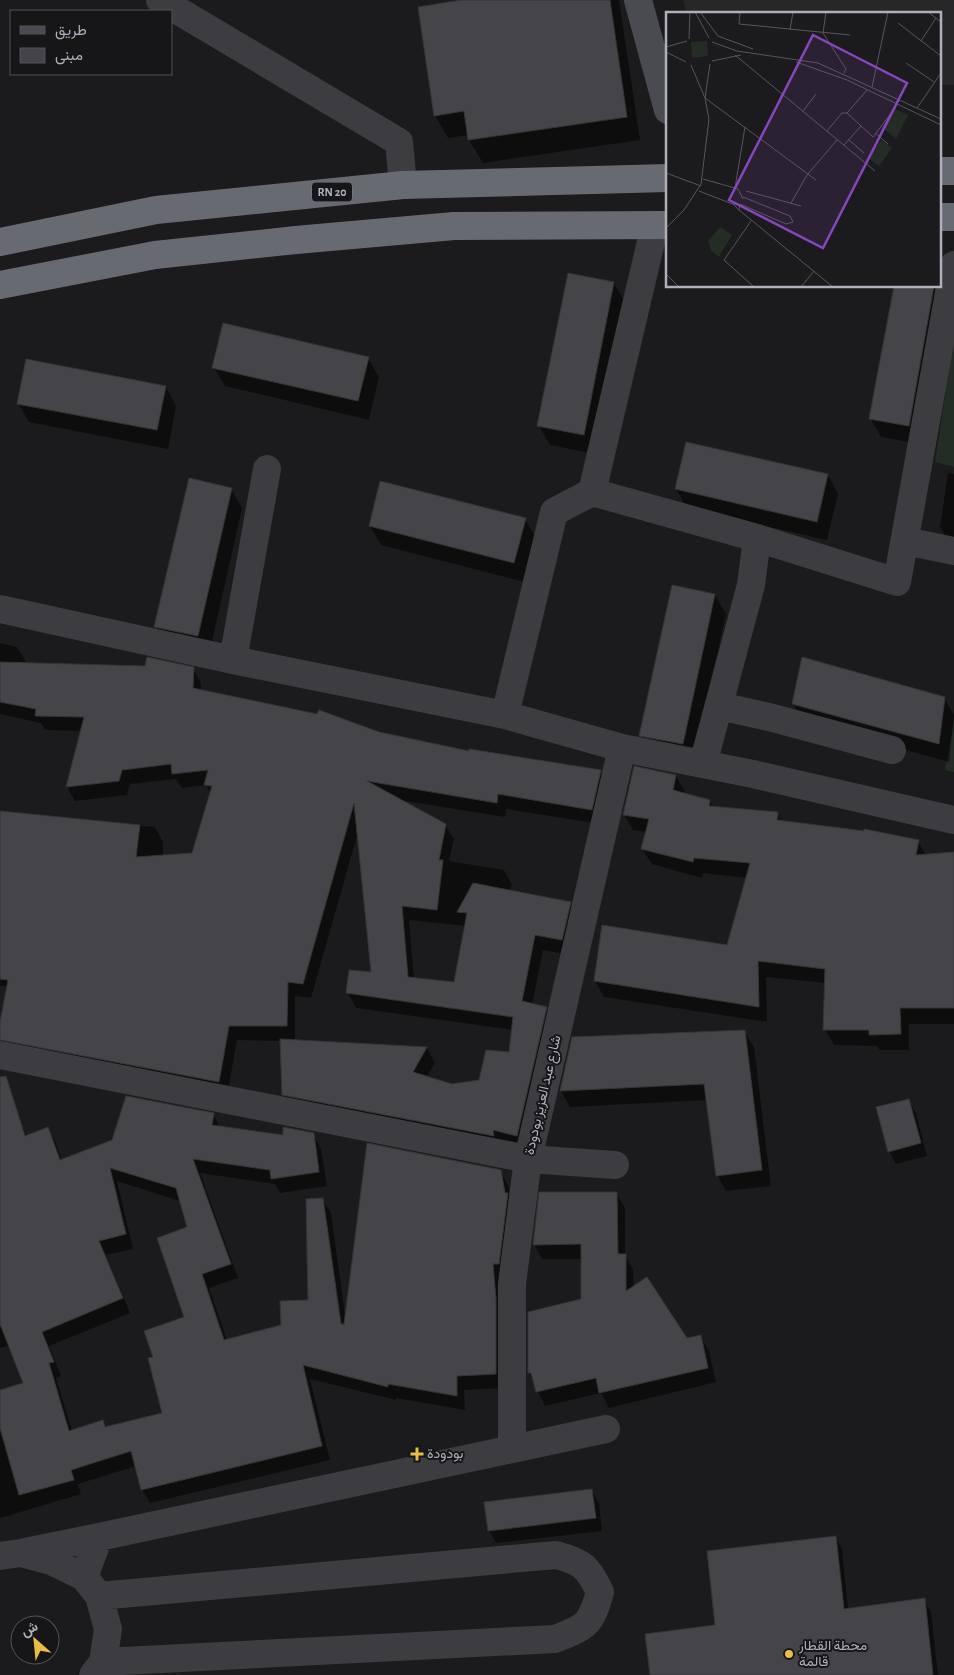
<svg xmlns="http://www.w3.org/2000/svg" width="954" height="1675" font-family="'Alegreya Sans',Vazirmatn,sans-serif">
<style>
.built{fill:#272629}
.green{fill:#242c26}
.shadow{fill:#0007;fill-rule:evenodd}
.building{fill:#454549;stroke:#353538;fill-rule:evenodd}
.lines{fill:none;stroke-linecap:round;stroke-linejoin:round}
.street{stroke:#3c3c41;stroke-width:28}
.secondary{stroke:#4a4b51;stroke-width:28}
.highway{stroke:#686a72;stroke-width:28}
.poi-dot{fill:#e8be47;stroke:#161518;stroke-width:2}
.labels{text-anchor:middle;dominant-baseline:central;stroke-width:4;stroke-linejoin:round;paint-order:stroke}
.shield{fill:#161518;stroke:#80828a;stroke-width:1}
.shield-label{font-size:12px;font-weight:bold;fill:#aeb1bb}
.street-label{font-size:14px;fill:#aeb1bb;stroke:#161518}
.poi-label{font-size:14px;fill:#aeb1bb;stroke:#161518;text-anchor:start}
.inset-road{fill:none;stroke:#56565c;stroke-width:1}
.view{fill:#8547be;fill-opacity:0.15;stroke:#8547be;stroke-width:2.5}
.inset-edge{fill:none;stroke:#aeb1bb;stroke-width:2.5}
</style>
<rect width="100%" height="100%" fill="#1b1a1c"/>
<path class="built" d="M683,0H954V85H940V14H687Z"/>
<path class="green" d="M954,337V467L935,462Z
M954,722V772L945,770Z"/>
<path class="shadow" d="M469,0H619L640,140L483,163L469,140V135L448,138L435,115Z
M614,283L625,302L595,454L550,445L539,426Z
M895,286H940L919,444L881,437L870,418Z
M368,358L379,377L369,420L225,386L214,368Z
M166,387L176,406L168,449L29,422L18,403Z
M948,473L954,474V546L950,545L940,527Z
M828,475L838,494L827,540L687,508L676,489Z
M231,489L242,508L209,655L167,645L156,627Z
M525,519L536,538L525,582L381,545L370,526Z
M715,595L726,614L693,762L652,754L641,735Z
M0,643L17,647L26,662L25,664L193,668L201,683V691L379,733L470,752L600,771L609,785L600,824L506,809L505,817L399,800L445,825L454,839L449,861L504,870L512,885L509,891L570,903L578,918L570,955L543,950L532,1005L546,1008L554,1023L525,1150L292,1109L283,1094L282,1041L237,1040L227,1096L0,1043V1029L8,986H0V813L155,827L163,842V856L193,854L211,794L206,785L182,788L176,779L130,784L127,795L75,801L67,787L82,731L45,730L41,723L0,714ZM358,832L372,974L348,993L356,1008L513,1030L511,1053L480,1081L452,1085L426,1078L435,1063L427,1048L295,1041V996L311,998ZM409,920L466,926L455,984L414,979Z
M944,698L954,715L949,762L804,722L793,704Z
M676,776L685,792L684,794L709,801L713,807L777,814L782,822L918,841L926,856L954,853V1024H909V1050H880L877,1046L834,1045L825,1029L826,983L766,977L767,1022L604,997L595,981L728,946L747,878L703,873L702,878L652,864L642,849L647,832L633,830L624,814Z
M744,1031L754,1047L771,1186L726,1191L717,1175L707,1100L570,1107L561,1091L573,1038Z
M908,1100L916,1113L927,1156L896,1164L889,1151Z
M213,1114L220,1127L284,1137L313,1134L321,1148L327,1186L280,1193L275,1184L200,1173L238,1278L209,1288L227,1340L283,1326L309,1301L322,1199L331,1213L345,1315L500,1171L508,1185L511,1201L504,1388L464,1390L465,1410L396,1398V1400L310,1379L330,1460L150,1503L142,1489L136,1466L78,1484L81,1494L0,1518V1391L25,1384L10,1345L0,1348V1126L19,1121L27,1136L48,1129L56,1143L62,1161ZM117,1181L180,1201L188,1228L186,1318L155,1358L163,1414L106,1428L102,1422L72,1431L56,1378L61,1376L49,1346L130,1313L106,1255L133,1249Z
M616,1193L625,1208V1256L633,1269L634,1288L687,1339L700,1336L709,1351L716,1382L609,1408L601,1393L545,1406L529,1373L582,1300V1259H542L534,1244Z
M592,1491L599,1503L602,1531L496,1543L489,1530Z
M835,1537L842,1549L848,1609L924,1600L931,1612L938,1675H651Z"/>
<path class="building" d="M461,0H610L627,117L468,140L464,111L434,116L418,7Z
M568,273L614,282L584,435L537,426Z
M894,286H934L909,426L869,419Z
M223,323L369,357L358,401L212,368Z
M26,359L166,386L157,430L17,404Z
M686,442L828,474L817,522L675,489Z
M189,478L232,488L198,636L154,627Z
M380,481L526,518L514,563L369,526Z
M672,585L715,594L683,744L639,736Z
M147,657L194,667L193,688L317,714L319,710L379,732L469,751V749L601,770L592,810L498,794L497,803L367,781L446,824L439,860H443L437,910L402,906L408,977L454,982L467,913L457,912L473,883L571,902L562,940L535,935L522,1001L547,1007L517,1136L493,1130L494,1136L282,1095L280,1039L427,1047L413,1072L452,1084L479,1080L486,1050L509,1052L513,1017L346,993L349,970L371,972L354,803L303,984L288,982L287,1026H229L219,1082L0,1040V1022L8,980L0,979V811L140,825L136,857L192,853L212,786L204,785L208,770L172,774L171,764L122,770L119,781L66,787L84,717L35,716L36,709L0,702V662L145,666Z
M802,657L945,697L939,744L792,704Z
M634,766L676,775L673,790L710,800L709,806L778,812L777,820L864,831V829L919,840L916,855L954,852V1008H900L901,1034L869,1035V1030H823L825,969L758,961L759,1007L594,981L602,925L727,945L750,863L694,858L693,862L641,849L649,819L623,815Z
M745,1030L762,1170L716,1176L704,1084L560,1091L572,1037Z
M6,1076L25,1136L48,1127L60,1160L112,1140L126,1096L214,1113L212,1125L283,1135V1127L314,1133L319,1172L271,1179L270,1170L193,1159L231,1264L202,1274L224,1340L281,1325L280,1301L308,1300L306,1199L323,1198L341,1324H344L367,1143L501,1170L505,1193H508L499,1264H493L496,1299V1374L457,1376V1396L388,1384V1387L303,1365L322,1446L141,1490L131,1451L71,1470L74,1480L19,1495L0,1428V1390L23,1383L0,1324V1077ZM110,1168L176,1188L187,1227L157,1238L184,1317L144,1331L153,1357L148,1358L162,1413L105,1427L103,1420L69,1431L49,1363L54,1362L42,1332L123,1298L99,1241L126,1234Z
M909,1099L921,1143L888,1152L876,1107Z
M539,1192H617L618,1254H626V1291L647,1277L687,1338L701,1335L708,1368L599,1393L596,1378L536,1392L531,1373H528V1312L581,1299V1244L533,1245Z
M592,1489L596,1518L488,1531L484,1502Z
M836,1536L844,1609L925,1598L933,1675H650L645,1634L715,1625L707,1551Z"/>
<g class="lines">
<path class="street" d="M160,0L399,142L403,185
M592,492L655,225
M905,541L954,551
M0,609L233,660L505,715L622,748L753,774L954,820
M233,660L267,469
M719,706L769,717L892,750
M505,715L554,512L592,492L757,538L897,582L954,265
M703,764L751,585L757,538
M0,1055L528,1159L615,1165
M512,1448V1284L528,1159L622,748
M99,1537L606,1429
M25,1552L99,1537L84,1577
M0,1556L21,1553L51,1561L84,1577L99,1596L108,1629L103,1662L93,1675
M99,1596L556,1555C583,1562 588,1567 600,1592C591,1625 586,1627 555,1639L103,1662L107,1675"/>
<path class="secondary" d="M638,0L668,110"/>
<path class="highway" d="M940,171H954
M940,217H954
M0,242L156,210L403,185L668,178
M0,285L155,255L296,240L454,226L668,225"/>
</g>
<g class="poi-dot">
<path d="M414.5 1446.5h5v5h5v5h-5v5h-5v-5h-5v-5h5z"/>
<circle cx="789" cy="1654" r="5"/>
</g>
<g class="labels">
<rect class="shield" x="312" y="182.5" width="40" height="19" rx="4"/>
<g class="shield-label">
<text x="332" y="192">RN 20</text>
</g>
<g class="street-label">
<text transform="translate(543 1095) rotate(-77)">شارع عبد العزيز بودودة</text>
</g>
<g class="poi-label">
<text x="427" y="1454">بودودة</text>
<text x="799" y="1646">محطة القطار<tspan x="799" dy="16">قالمة</tspan></text>
</g>
</g>
<g transform="translate(666 12)">
<rect width="275" height="275" fill="#1b1a1c"/>
<path d="M41,29L42,44L26,46L25,30ZM229,97L242,103L230,127L216,115ZM215,128L226,136L213,154L202,146ZM54,215L66,223L53,245L45,239L42,229Z" fill="#242c26"/>
<path class="inset-road" d="M29,0L43,26M34,0L52,24L87,37M74,0L73,12L184,23M160,0L157,21L180,57L178,61M262,0L275,10M232,11L275,44M124,18L127,0M23,27L24,0M255,29L270,6M46,30L71,39L152,51L275,107M0,35L21,29M0,40L20,50M69,43L209,159M46,49L75,43M130,50L181,68L275,113M240,51L268,70M25,53L39,86L44,52M206,75L222,0M39,86L150,168M251,96L275,61M137,99L150,82M181,101L201,78M161,119L176,101H181L207,125L229,96M209,121L222,132M183,128L198,141M178,133L195,114M0,161L35,174M37,167L72,177L77,187M69,176L79,115M33,179L69,193M80,179L135,194M125,191L141,163L171,128M68,193L73,198L74,192L120,212L127,210L124,204L77,185M73,198L167,275M85,209L58,248L88,275M0,216L18,198L35,172L43,107L39,86M0,262L13,275M135,275L148,259"/>
<path class="view" d="M147,23L241,71L157,236L63,188Z"/>
<rect width="275" height="275" class="inset-edge"/>
</g>
<rect x="10" y="10" width="162" height="65" fill="#161518" stroke="#535359"/>
<rect x="20" y="26" width="25" height="8" fill="#4a4b51" stroke="#535359"/>
<text x="55" y="35" font-size="15" fill="#aeb1bb">طريق</text>
<rect x="20" y="48" width="25" height="15" fill="#454549" stroke="#535359"/>
<text x="55" y="60" font-size="15" fill="#aeb1bb">مبنى</text>
<g transform="translate(35 1640) rotate(333)"><circle r="24" fill="#161518" stroke="#535359"/>
<path d="M0-4L9 19L0 12L-9 19Z" fill="#e8be47"/>
<text y="-8" font-size="14" font-weight="bold" text-anchor="middle" fill="#aeb1bb">ش</text>
</g>
</svg>
